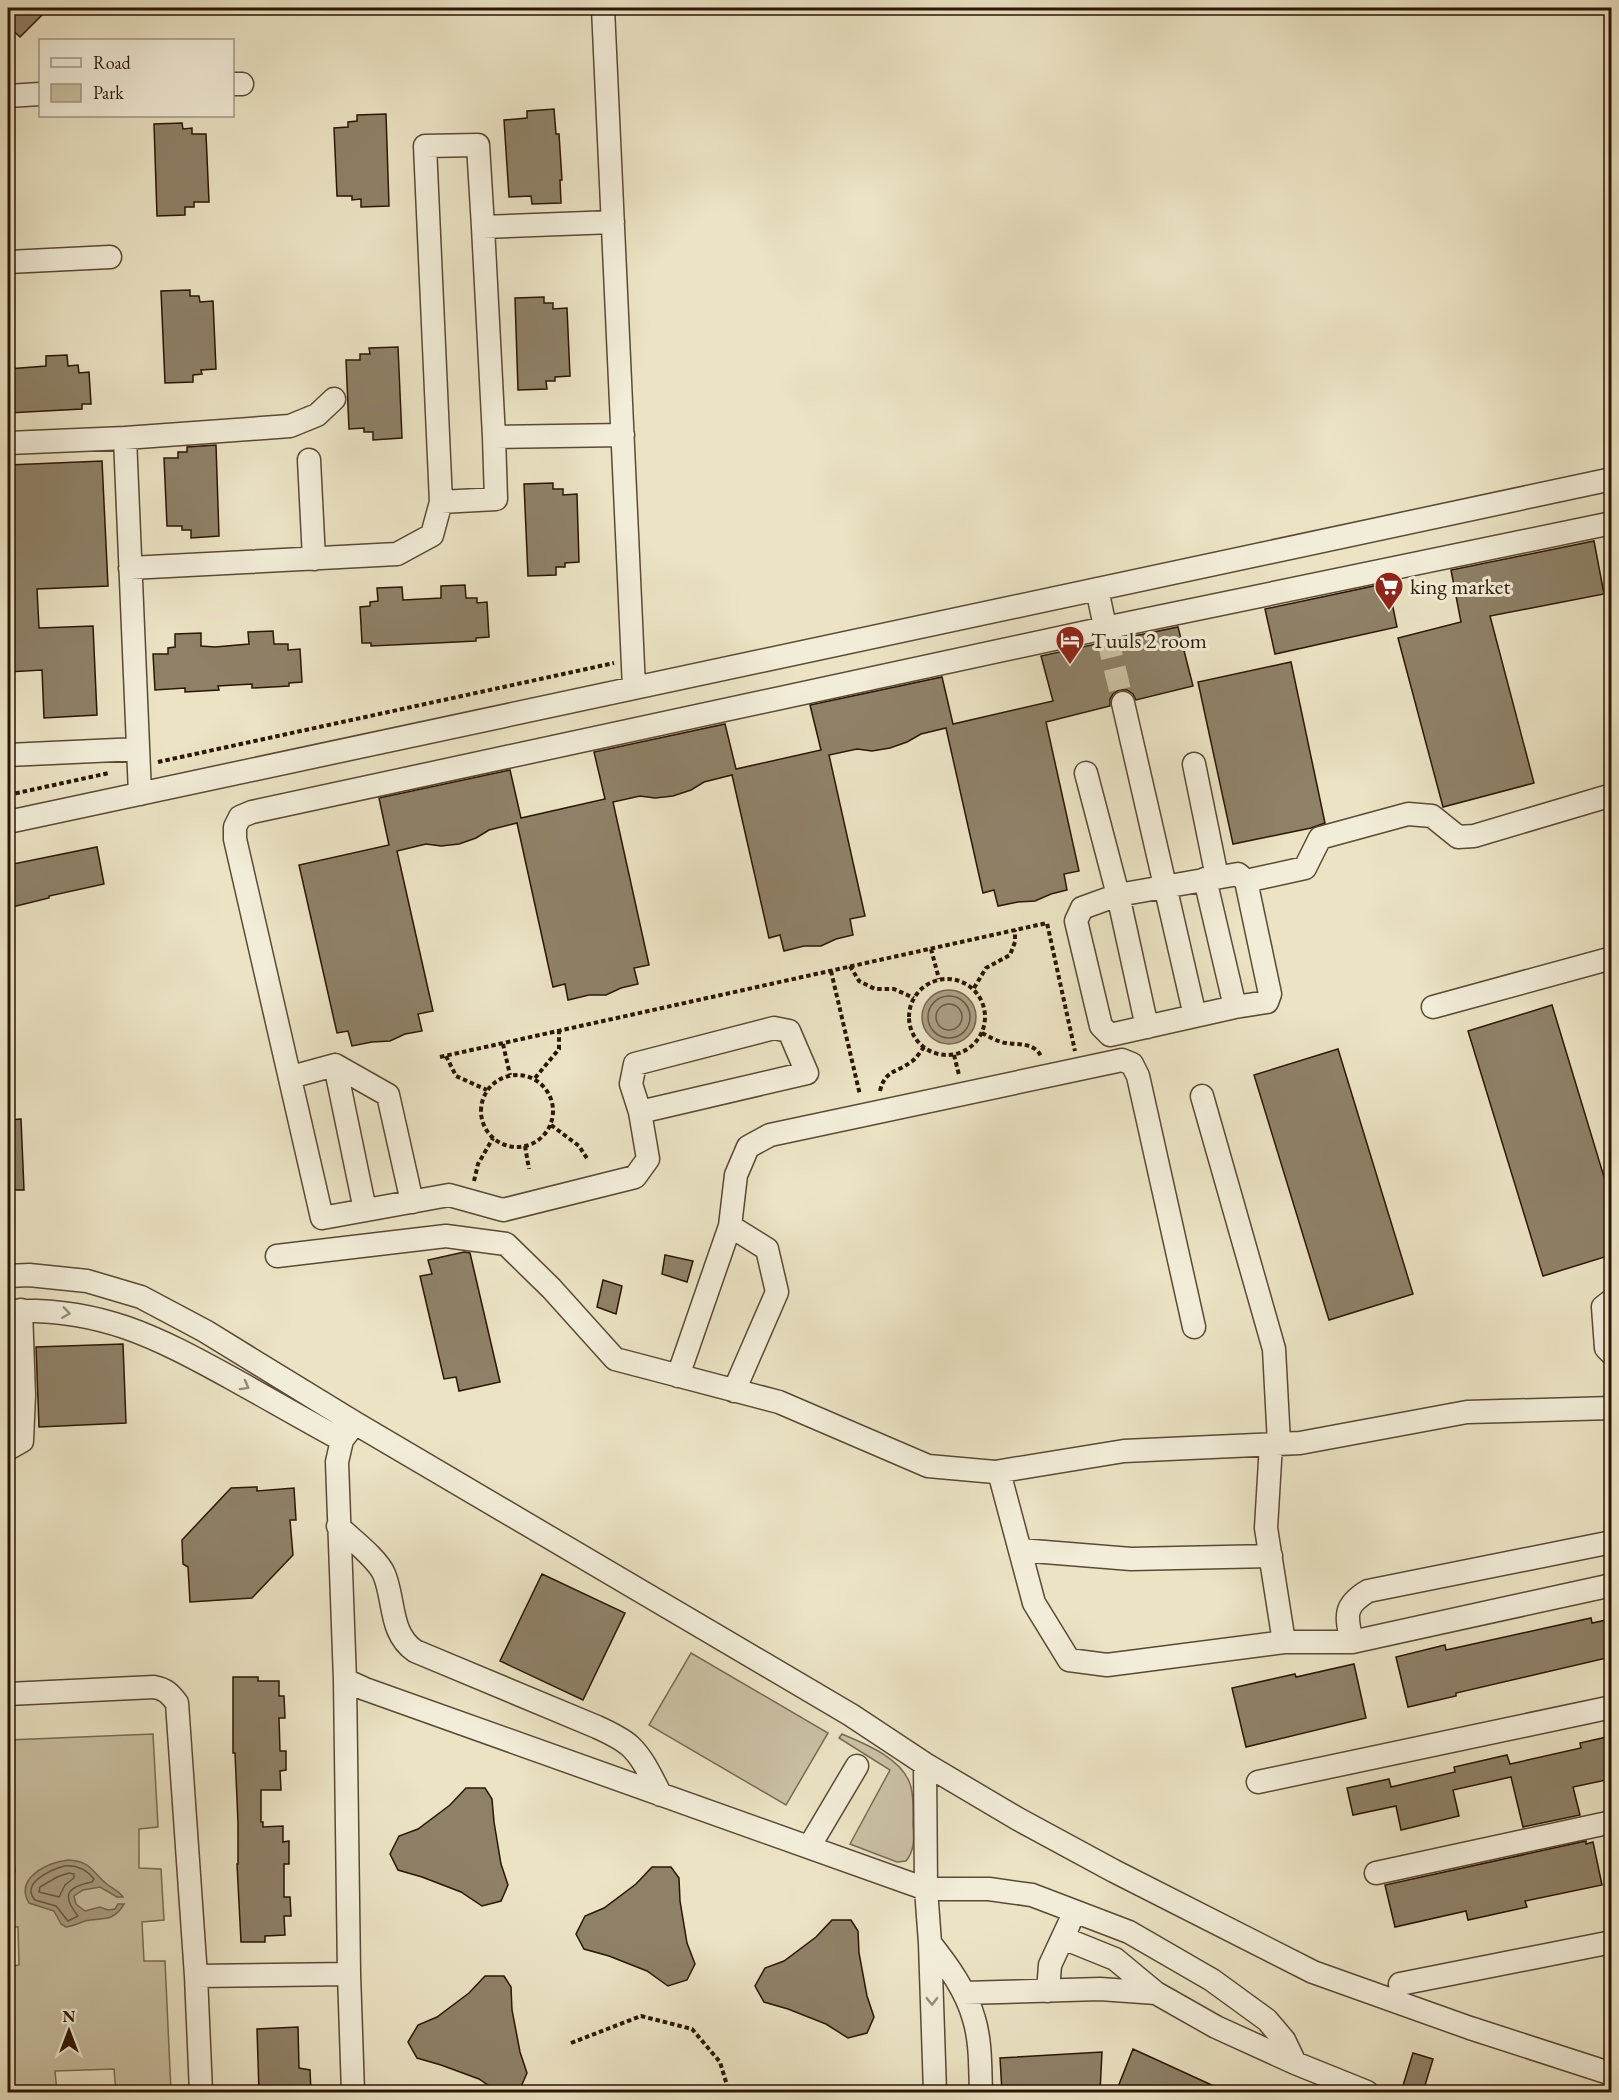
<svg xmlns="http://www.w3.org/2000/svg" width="1619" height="2100" font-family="'EB Garamond',serif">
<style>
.green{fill:#cac0a3;stroke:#7a6b54;stroke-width:1.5}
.water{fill:#aa9d83;stroke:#776750;stroke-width:1.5}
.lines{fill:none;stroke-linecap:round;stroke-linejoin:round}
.shore{stroke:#6a5a44;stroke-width:1.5}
.building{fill:#8f8168;stroke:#2b1604;stroke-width:1.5}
.minor-tunnel{stroke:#cec4a7;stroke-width:22;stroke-dasharray:22 11;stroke-linecap:butt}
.minor-casing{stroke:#5b4934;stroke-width:25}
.path{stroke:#2b1604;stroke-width:4;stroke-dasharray:4.5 3;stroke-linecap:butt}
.minor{stroke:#f2edd9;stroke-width:22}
.oneway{stroke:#988c79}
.labels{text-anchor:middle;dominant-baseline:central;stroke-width:6;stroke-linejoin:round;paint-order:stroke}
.poi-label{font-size:22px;fill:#2b1604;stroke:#f2edd9;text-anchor:start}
</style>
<rect width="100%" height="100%" fill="#ebe3c4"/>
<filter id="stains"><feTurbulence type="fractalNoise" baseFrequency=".00333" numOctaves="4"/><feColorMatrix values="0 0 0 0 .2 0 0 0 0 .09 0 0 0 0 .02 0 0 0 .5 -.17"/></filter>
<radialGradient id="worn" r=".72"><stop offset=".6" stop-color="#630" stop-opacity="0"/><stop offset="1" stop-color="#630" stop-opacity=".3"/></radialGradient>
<path class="green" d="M691,1653L828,1733L786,1805L649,1725Z
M153,1734L158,1827L139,1829V1868L161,1869L164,1920L142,1922L144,1961H165L171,2092H116L114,2069L55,2071L57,2092H8V1967L19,1965L18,1927H8V1873L15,1872L12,1833H8V1740Z
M842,1734C866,1744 904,1759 911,1787C914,1799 913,1813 913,1825C914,1838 915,1850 906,1861L897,1862L850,1844L890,1770L839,1738Z"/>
<path class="water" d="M922 1017a27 27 0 1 1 54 0a27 27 0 1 1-54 0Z
M68,1860C92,1861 92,1873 108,1885C114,1889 119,1891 123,1897H117L100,1887L83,1890L74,1896L76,1904L85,1911L100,1907L108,1910L115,1909L118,1904H124C113,1923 102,1917 85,1921C79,1923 73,1926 66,1927L61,1924L54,1911L29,1903C14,1878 48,1862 68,1860Z"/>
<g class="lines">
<path class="shore" d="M928 1017a21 21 0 1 1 42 0a21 21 0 1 1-42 0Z
M936 1017a13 13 0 1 1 26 0a13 13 0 1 1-26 0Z
M64,1866C77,1865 86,1869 94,1879L92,1882C67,1887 61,1895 78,1916L68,1921L56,1906L35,1900C20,1883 51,1870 64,1866Z
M69,1873L74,1874V1878L65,1885L59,1897L39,1892L40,1887L57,1877Z"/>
</g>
<path class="building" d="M8,8H49L20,37L8,26Z
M554,109L556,134H559L562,180H560L561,203L532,204L531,196L509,197L504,120L527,118V111Z
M386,114L389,206L361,207V199L352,200V196H337L334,128L348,127V122L357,121V115Z
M182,123L183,129L192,128V134H206L209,202H194V207H185V215L157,216L154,124Z
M190,290V296H199L200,302L213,301L216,369L201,370L202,374L193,375V382L165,383L161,291Z
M544,297V303H553V309L567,308L570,376L555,377V381H546L547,389L518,390L515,298Z
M398,347L402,438L373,440V432H364V428L349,429L346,360H360V354H370L369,348Z
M67,355L68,366L78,365L79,373L89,372L91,404H82V409L8,413V369L46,366V356Z
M216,445L219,536L191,538V530H182V526H167L164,458H178V452H187V447Z
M102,461L108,586L37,589L39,628L93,626L97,715L44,718L42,670L8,672V465Z
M553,483V489H563V495L577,494L579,562L565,563V567H556V575L528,576L524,484Z
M1594,541L1604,594L1490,616L1534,783L1443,807L1398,638L1461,622L1451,570Z
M1388,583L1397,627L1275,654L1265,609Z
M465,585L466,598H477V603L487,602L489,637L476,638V641L436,643L371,646V643H362L360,607L370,606V602L378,601L377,588L402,587L403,600L441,598V586Z
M1178,627L1193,686L1136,700L1133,694L1127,690H1119L1113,694L1110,699V706L1046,722L1079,871L1064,874L1067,890L1051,894L1035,901L1018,902L998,906L994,890L983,893L946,728L921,734L907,742L890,748L872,751L857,749L829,755L865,916L850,919L853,935L836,939L821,946H804L784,951L780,935L769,938L732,775L704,782L691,790L673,796L655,798L640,796L613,802L649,965L634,968L638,984L621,988L606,995H589L568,1000L565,984L553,987L517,823L489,830L476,838L459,844L441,846L426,844L397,851L433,1011L418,1014L422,1031L405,1034L390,1041L372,1042L352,1046L348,1031L337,1033L299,865L389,845L379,798L510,770L521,818L605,799L594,752L725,724L736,769L821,750L810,705L942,677L953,724L1053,701L1041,656L1096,644L1102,649H1110L1116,646L1120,639Z
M273,631L274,644H288V650L300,649L302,682L289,683V686L252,688V684L218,686L219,690L185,692V688L155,690L153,654H168V648L175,647V634L201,633V646L215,647L249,644L248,632Z
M1291,662L1325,823L1311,828L1233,844L1198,682Z
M97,847L104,884L49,896V898L8,908V865Z
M1552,1005L1611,1200V1255L1543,1276L1468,1031Z
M1338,1049L1413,1294L1329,1320L1254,1075Z
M21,1119L24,1190H8V1120Z
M464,1252L470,1253L500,1382L459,1391L456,1377L444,1379L420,1276L432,1274L428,1260Z
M665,1255L693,1261L687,1282L662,1274Z
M603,1280L622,1286L616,1314L597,1307Z
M123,1344L126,1423L39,1427L36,1347Z
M257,1487V1491L294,1488L296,1520H290L293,1555L252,1598L190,1602L188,1567L183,1564L182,1540L231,1488Z
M542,1574L625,1613L583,1700L500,1661Z
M1591,1618L1592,1623L1611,1619V1657L1456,1693V1696L1408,1707L1396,1657L1445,1645L1446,1650Z
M1354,1664L1366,1718L1246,1747L1232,1688L1295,1674L1296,1677Z
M233,1677H258V1681H279V1696H284L285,1718H279L280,1751H286V1770L280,1771L281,1790H261V1822H263V1827L283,1826V1842L289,1841V1864H284V1897H290L291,1916H284L285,1935L265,1936V1942H241L237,1864H238V1823L235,1753H233Z
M1611,1736V1779L1573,1787L1580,1815L1523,1827L1511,1777L1453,1790L1459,1816L1401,1830L1396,1806L1353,1815L1347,1788L1389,1779L1391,1787L1455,1772L1454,1767L1507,1755L1510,1764L1581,1748L1580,1743Z
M466,1788H485L492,1799L494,1822L501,1864L508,1885L501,1901L482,1906L461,1892L422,1877L398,1870L390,1854L399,1836L418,1829L450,1805Z
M1586,1841V1844L1593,1842L1602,1885L1525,1901L1527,1907L1468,1920L1466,1911L1395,1927L1385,1885Z
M652,1867H671L679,1878L680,1901L687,1943L695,1964L687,1980L668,1986L647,1971L609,1956L584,1949L576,1934L585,1916L604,1908L636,1884Z
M832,1920H851L858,1931L859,1953L867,1996L874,2017L867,2033L848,2038L826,2024L788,2009L764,2002L755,1986L765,1968L784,1961L816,1937Z
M485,1976H504L511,1987L512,2010L520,2052L527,2073L520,2089L507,2092H498L479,2079L441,2065L417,2058L408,2042L418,2025L437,2017L469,1993Z
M298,2027L299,2068L310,2070L311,2092H259L257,2029Z
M1133,2049L1227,2092H1116Z
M1102,2052L1100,2092H1002L1000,2058Z
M1413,2053L1433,2059L1423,2092H1401Z"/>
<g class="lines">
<path class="minor-tunnel" d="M1107,636L1123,703"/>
<g class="minor-casing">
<path id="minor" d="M603,8L634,688
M232,84H242
M8,96L40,94
M613,222L483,227L478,145L425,146L441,502L496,499L494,437L623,435
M483,227L494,437
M8,262L110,257
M125,438L290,426L317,415L334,399
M8,443L125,438L140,794
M309,460L314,559
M130,568L397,554L432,535L441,502
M1097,589L1107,636
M1123,703L1195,1016
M8,755L138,749
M1194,764L1217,877
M1086,773L1118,895L1147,1027
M8,822L1612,479
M1238,874L1246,881L1270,994L1267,1002L1235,1007L1110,1035L1101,1026L1076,921L1082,908L1118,895Z
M1205,879L1235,1007
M1246,881L1305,868L1320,838L1408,814L1432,816L1458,837L1474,836L1612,795
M1433,1007L1612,958
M335,1065L365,1210
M291,1077L335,1065L388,1095L412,1202
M1202,1096L1274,1349L1279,1443
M640,1112L631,1084L635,1064L774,1028L789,1031L807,1073L640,1112L648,1159L635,1177L503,1210L449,1195L322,1218L235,839V827L240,817L252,812L1105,628L1612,523
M730,1226L767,1249L777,1292L734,1391
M277,1256L446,1236L506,1244L551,1288L615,1359L779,1402L928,1466L995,1472L1124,1451L1300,1443L1467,1412L1612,1408
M8,1276L29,1275L87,1281L141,1297L205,1331L355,1423L851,1715L925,1764L1018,1819L1114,1871L1313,1972L1470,2028L1612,2074
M1612,1300L1603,1307L1606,1348L1612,1354
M8,1311C99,1307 155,1336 233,1379C269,1399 305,1420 342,1440
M678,1376L730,1226L736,1175L748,1147L770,1135L1122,1060L1132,1064L1138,1076L1194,1327
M1271,1444L1266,1528L1284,1642
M8,1449L22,1441L24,1395L21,1310
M999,1472L1034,1603L1069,1660L1107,1665L1284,1642H1352L1612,1585
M338,1526C351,1539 377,1558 384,1574C395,1600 389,1633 415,1651L597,1727C608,1732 621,1738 630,1746C644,1759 652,1779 661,1795
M1020,1550L1131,1559L1271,1556
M1352,1642C1346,1616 1343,1606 1368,1591L1612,1542
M345,1680L365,1689L926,1889H989L1032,1895L1129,1932L1212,1980L1267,2020L1284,2040L1295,2063
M8,1694L154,1687C166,1689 170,1694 177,1703L196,1976L201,2092
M925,1764L926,1889L930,1943L935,2092
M1258,1782L1612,1707
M809,1847L857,1766
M1376,1873L1612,1822
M1063,1938L1115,1959L1156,1993L1216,2027L1295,2063L1367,2092
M930,1943C948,1966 966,1990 974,2019C981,2042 980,2068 981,2092
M196,1976L349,1974
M1400,1984L1612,1942
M1048,1991L1050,1965L1069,1924
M964,1993L1100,1989L1156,1993
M353,2092L349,1974L345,1680L337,1462L342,1440L355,1423"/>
</g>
<path class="path" d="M158,762L614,663
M8,795L109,773
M931,949L939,979
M850,966L859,981L875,989H894L914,998
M831,971L860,1095
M909 1017a38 38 0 1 1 76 0a38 38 0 1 1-76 0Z
M974,988L986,968L1010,955L1015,942V930
M982,1033C990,1037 998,1042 1006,1043C1019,1045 1033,1042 1041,1056
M503,1044L510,1075
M954,1055L959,1075
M446,1056L456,1076L487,1090
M440,1057L1047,923L1075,1051
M481 1111a36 36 0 1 1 72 0a36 36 0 1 1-72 0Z
M535,1078L559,1049V1031
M880,1091C885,1070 896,1073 911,1062C916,1059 920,1052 924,1047
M551,1125L579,1146L588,1160
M525,1146L529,1169
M474,1181L478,1164L493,1138
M571,2043L641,2016L692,2029L720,2062L729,2092"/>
<use href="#minor" class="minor"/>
</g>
<defs><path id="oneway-chevron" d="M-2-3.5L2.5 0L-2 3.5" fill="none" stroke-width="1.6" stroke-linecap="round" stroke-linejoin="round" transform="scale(1.5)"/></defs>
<g class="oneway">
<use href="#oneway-chevron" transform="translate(66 1313) rotate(8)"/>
<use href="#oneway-chevron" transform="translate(245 1386) rotate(29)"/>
<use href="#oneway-chevron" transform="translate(932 2001) rotate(89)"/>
</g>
<defs>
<g id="supermarket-pin" transform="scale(1.5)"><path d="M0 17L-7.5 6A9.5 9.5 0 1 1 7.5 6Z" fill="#8f2418" stroke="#f2edd9"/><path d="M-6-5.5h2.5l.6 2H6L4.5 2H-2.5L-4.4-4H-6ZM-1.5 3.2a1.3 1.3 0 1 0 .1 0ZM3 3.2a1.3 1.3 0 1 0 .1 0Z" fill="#fff"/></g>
<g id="hotel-pin" transform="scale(1.5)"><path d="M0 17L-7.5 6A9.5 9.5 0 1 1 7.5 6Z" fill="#8f2418" stroke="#f2edd9"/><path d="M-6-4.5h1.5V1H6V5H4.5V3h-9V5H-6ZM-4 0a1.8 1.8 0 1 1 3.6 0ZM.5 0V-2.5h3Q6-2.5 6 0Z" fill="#fff"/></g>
</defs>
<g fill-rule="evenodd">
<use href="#supermarket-pin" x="1389" y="586"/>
<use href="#hotel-pin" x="1070" y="640"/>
</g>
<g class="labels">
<g class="poi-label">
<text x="1410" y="586">king market</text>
<text x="1091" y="640">Tuuls 2 room</text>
</g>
</g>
<rect width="1619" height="2100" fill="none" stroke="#ebe3c4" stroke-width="30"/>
<rect x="9" y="9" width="1601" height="2082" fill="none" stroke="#2b1604" stroke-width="3"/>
<rect x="15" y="15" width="1589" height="2070" fill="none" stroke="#2b1604" stroke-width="1.5"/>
<rect x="39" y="39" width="195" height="78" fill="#f2edd9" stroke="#a29784" stroke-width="1.5"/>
<rect x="51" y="58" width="30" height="9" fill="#f2edd9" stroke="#a29784" stroke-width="1.5"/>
<text x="93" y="69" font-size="18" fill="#2b1604">Road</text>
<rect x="51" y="84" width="30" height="18" fill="#cac0a3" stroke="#a29784" stroke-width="1.5"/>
<text x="93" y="99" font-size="18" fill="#2b1604">Park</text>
<g transform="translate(69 2031)" stroke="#f2edd9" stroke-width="4.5" paint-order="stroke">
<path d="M0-4.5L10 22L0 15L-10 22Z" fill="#2b1604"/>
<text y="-9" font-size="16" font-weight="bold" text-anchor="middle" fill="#2b1604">N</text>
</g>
<rect width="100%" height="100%" filter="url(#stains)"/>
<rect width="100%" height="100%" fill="url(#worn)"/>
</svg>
